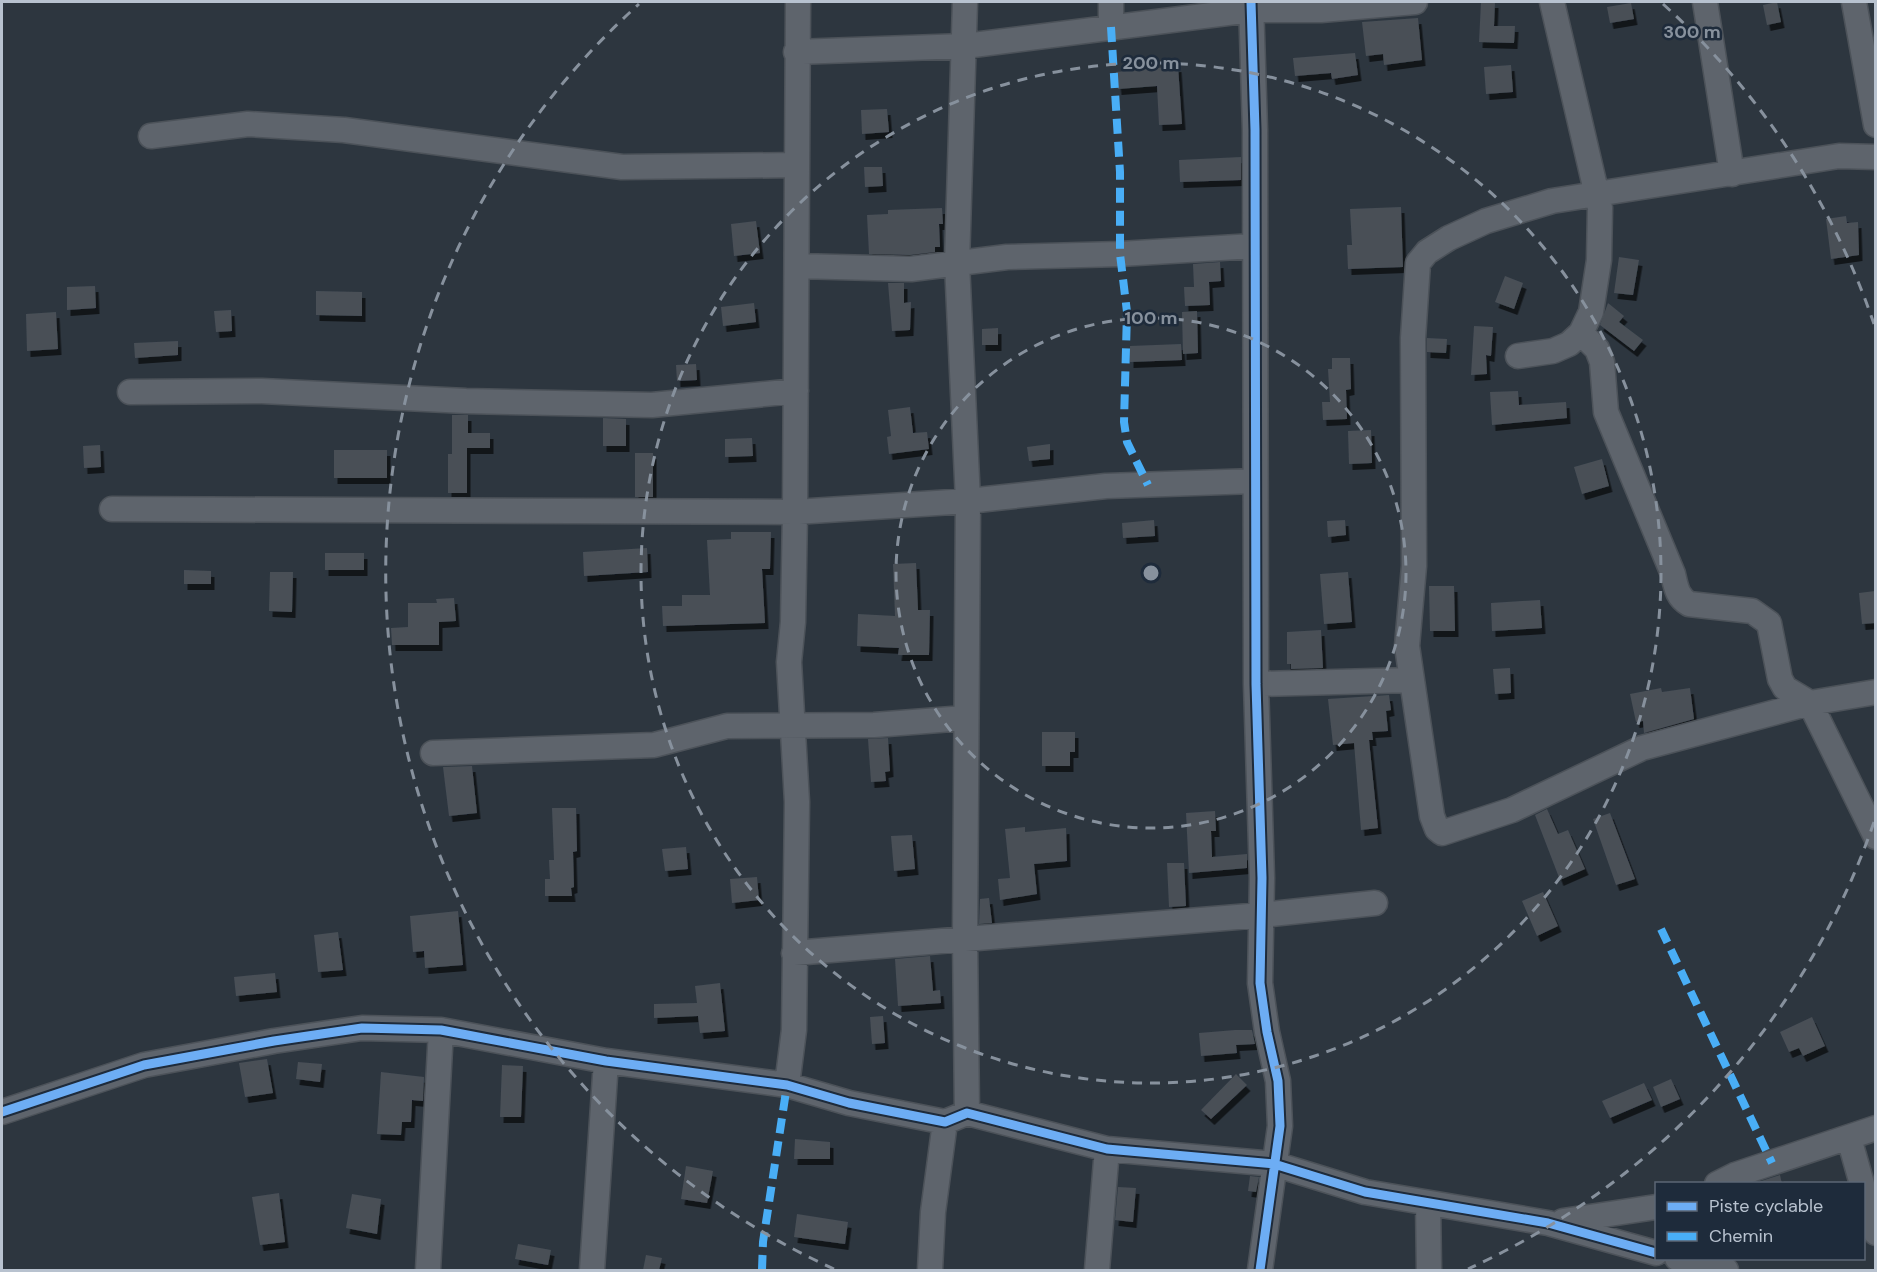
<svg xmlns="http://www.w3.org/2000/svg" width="1877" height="1272" font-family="'DM Sans',sans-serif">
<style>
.building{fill:#484f57;filter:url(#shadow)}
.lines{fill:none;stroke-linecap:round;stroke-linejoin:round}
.minor-casing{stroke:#4c5259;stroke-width:27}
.minor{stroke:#5e646c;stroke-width:24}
.quiet{stroke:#49aef6;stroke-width:8;stroke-dasharray:15 8;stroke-linecap:butt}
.cycleway-casing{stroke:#1e2b3b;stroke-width:13}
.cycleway{stroke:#6dadf4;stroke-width:9}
.ring{fill:none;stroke:#87919d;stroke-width:3;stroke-dasharray:10 8}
.centre{fill:#87919d;stroke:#1e2b3b;stroke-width:3}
.ring-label{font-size:18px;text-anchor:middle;font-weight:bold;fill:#87919d;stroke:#1e2b3b;stroke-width:5;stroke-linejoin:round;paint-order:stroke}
</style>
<defs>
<filter id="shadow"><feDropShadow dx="3.5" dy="6" stdDeviation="0" flood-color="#0009"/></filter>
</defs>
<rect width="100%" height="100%" fill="#2d363f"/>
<path class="building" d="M1481,2H1495L1494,26H1515L1514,43L1479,42Z
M1777,2L1781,22L1767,25L1763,5Z
M1631,3L1634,19L1610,23L1607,7Z
M1418,18L1422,60L1384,65L1383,54L1366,56L1362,22Z
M1355,53L1358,75L1332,79L1331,73L1295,76L1293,58Z
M1511,65L1513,92L1486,94L1484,67Z
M1178,66L1182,124L1159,125L1157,86L1118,89L1116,72Z
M887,109L889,132L862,134L861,110Z
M1241,157V180L1180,182L1179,160Z
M864,167H882L883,186L865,187Z
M1401,207L1403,267L1348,269L1347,245H1352L1350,209Z
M942,208L943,224H939L940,247H935V252L910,255L869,254L867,215L888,214V210Z
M1846,216L1847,223L1858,222L1859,255L1831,259L1826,219Z
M756,221L760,253L734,256L731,224Z
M1619,257L1639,260L1633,295L1614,293Z
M1220,262L1221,281L1209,282L1210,305L1185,306L1184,287H1194L1193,264Z
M1505,276L1523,283L1514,309L1495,302Z
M888,283H904V303L911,302L910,330L892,331Z
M95,286L96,308L67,310V287Z
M316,291L362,292V316L316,315Z
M754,303L756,322L723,326L721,307Z
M1608,303L1624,316L1619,322L1643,340L1634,351L1600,325Z
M231,310L232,331L216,332L214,311Z
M1197,311L1198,353L1183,354L1182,312Z
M56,312L58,349L27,351L26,314Z
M1474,326L1493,327L1491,356L1486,355L1487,374L1471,375Z
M998,328V345H982V329Z
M1427,338L1447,339L1446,353L1427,352Z
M178,341V355L135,358L134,343Z
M1181,344L1182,360L1130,362V346Z
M1332,358H1350L1351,389L1346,390L1347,419L1323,420L1322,402H1330L1328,369H1332Z
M696,364L697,380L677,381L676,365Z
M1518,391L1519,405L1566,402L1567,418L1492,425L1490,392Z
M910,407L913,433L927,432L929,449L889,454L887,437L891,436L888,410Z
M452,415H468V433H490V448H467V493H448V454H452Z
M603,418L626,419V446H603Z
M1371,430L1372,463L1349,464L1348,431Z
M752,438L753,456L725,457V439Z
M1050,444V459L1029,461L1027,447Z
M100,445L101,467L84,468L83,446Z
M334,450H387V478H334Z
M635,453H653V497H635Z
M1602,459L1609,486L1582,494L1574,467Z
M1154,520L1155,536L1123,538L1122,523Z
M1345,520L1346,535L1328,537L1327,521Z
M731,532H771L770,569H762L765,623L663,626L662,606H682V595H710L707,540L731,539Z
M647,548L648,572L584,576L583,552Z
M325,553H364V570H325Z
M916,563L918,610H930L929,655H898L899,648L857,646L858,614L895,616L893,564Z
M184,570L211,571V584H184Z
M270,572H293L292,612L269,611Z
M1348,572L1352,622L1324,624L1320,574Z
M1429,586H1454L1455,631H1430Z
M1875,591V623L1862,624L1859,593Z
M454,598L456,621L439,622V645H392L391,628L408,627V603H437L436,599Z
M1540,600L1542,628L1492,631L1491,603Z
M1321,630L1323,668L1291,669V664H1287V632Z
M1510,668L1511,693L1495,694L1493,669Z
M1661,688L1662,692L1690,688L1694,719L1644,733L1643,721L1636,722L1630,694Z
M1389,695L1391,710L1386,711L1388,731L1372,732L1373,740H1369L1378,828L1361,830L1354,743L1333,745L1328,699Z
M1042,732H1075V752H1070V766H1042Z
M888,738L890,771L885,772L886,781L871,782L868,739Z
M472,766L477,813L449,816L443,767Z
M552,808H576L577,851L573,852L574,887L571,888L572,896H545V879H550L549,860H554Z
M1547,809L1558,834L1568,830L1585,869L1560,880L1535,815Z
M1215,811L1216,831H1211L1212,857L1247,854V868L1189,873L1186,813Z
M1610,813L1635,879L1616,885L1593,819Z
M1025,827V832L1066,828L1067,861L1034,864L1037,894L1000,900L998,879L1010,878L1005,829Z
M912,835L915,869L894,871L891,836Z
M686,847L688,869L665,871L662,849Z
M1167,863H1184L1186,906L1169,907Z
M757,877L759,900L732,903L730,879Z
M1543,892L1558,926L1537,936L1522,901Z
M989,898L992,923L979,924L980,899Z
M458,911L463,965L425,968L424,951L413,952L410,916Z
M338,932L343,970L318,972L314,935Z
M930,956L933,991L940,990L941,1003L898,1006L895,959Z
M275,973L277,992L236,996L234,977Z
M720,983L725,1031L700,1033L698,1016L654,1018V1004L697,1003L695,986Z
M883,1016L885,1043L872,1044L870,1017Z
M1812,1017L1825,1046L1803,1056L1799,1048L1789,1052L1780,1032Z
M1235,1030H1252L1255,1044L1236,1045L1237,1053L1201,1056L1199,1033Z
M267,1059L273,1093L245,1097L239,1063Z
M298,1062L322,1064L320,1082L296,1079Z
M502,1065L523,1066L521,1117H500Z
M381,1072L424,1077L423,1101L412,1100L411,1122H402L401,1135L377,1134Z
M1236,1074L1247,1085L1211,1119L1201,1110Z
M1671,1079L1680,1099L1661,1107L1653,1087Z
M1644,1083L1652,1100L1610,1118L1602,1101Z
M795,1139L830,1142V1159H794Z
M686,1166L713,1171L707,1203L681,1199Z
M1780,1175L1782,1184H1759L1758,1182Z
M1250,1176L1259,1177L1256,1192L1248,1191Z
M1118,1187L1136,1188L1133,1222L1115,1220Z
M279,1193L285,1242L260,1245L252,1197Z
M352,1194L381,1199L377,1234L346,1228Z
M797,1214L848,1222L845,1244L794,1237Z
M518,1244L551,1250L548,1265L515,1259Z
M646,1255L662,1258L659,1270H643Z"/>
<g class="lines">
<g class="minor-casing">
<path id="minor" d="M965,2L957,263L968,501L965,938L967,1113
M1111,2V27
M1251,2L1255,130L1256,684L1262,878L1260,983L1267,1032L1278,1081L1280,1126L1260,1270
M1705,2L1732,174
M1854,2L1876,125
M796,52L965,46L1251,10H1321L1415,2
M151,136L248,124L344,130L622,167L796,165
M798,266L911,269L1007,257L1120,254L1254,246
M1581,333L1597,349L1602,362L1606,412L1673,574C1676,587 1677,597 1689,604L1752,611L1769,623L1780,679L1785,688L1810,703L1876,837
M1518,356L1553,351L1569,344L1581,333L1591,312L1599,260L1600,208L1552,2
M130,392L262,391L466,401L652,405L796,391
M112,509L795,512L968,501L1106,486L1255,481
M1412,680L1432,816L1437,829L1442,833L1512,810L1642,748L1810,703L1876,692
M1256,684L1412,680L1407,646L1414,566L1413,338L1418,263L1427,252L1449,238L1486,221L1552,201L1839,156L1876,157
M433,753L654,745L727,726L874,725L965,718
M794,953L1262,915L1375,903
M787,1085L794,1030L797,802L789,662L793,622L795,512L798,2
M2,1112L144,1065L274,1041L362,1028L441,1030L606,1061L787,1085L849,1103L945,1122L967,1113L1107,1149L1274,1164L1365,1192L1548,1223L1656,1253
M1849,1138L1862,1184
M1717,1184L1735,1175L1876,1128
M1864,1190L1876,1233
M1428,1203L1429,1270
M1563,1221L1656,1207
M1677,1258L1726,1270
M428,1270L441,1030
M592,1270L606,1061
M930,1270L933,1212L945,1122
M1097,1270L1107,1149"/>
</g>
<use href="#minor" class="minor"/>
<path class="quiet" d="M1111,27L1120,172V254L1127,312L1124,422L1127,442L1148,485
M1661,929L1772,1163
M762,1270L763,1242L787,1085"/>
<g class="cycleway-casing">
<path id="cycleway" d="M1251,2L1255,130L1256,684L1262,878L1260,983L1267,1032L1278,1081L1280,1126L1260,1270
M2,1112L144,1065L274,1041L362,1028L441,1030L606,1061L787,1085L849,1103L945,1122L967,1113L1107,1149L1274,1164L1365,1192L1548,1223L1656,1253"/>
</g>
<use href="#cycleway" class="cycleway"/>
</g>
<g class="ring">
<circle cx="1151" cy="573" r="255"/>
<circle cx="1151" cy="573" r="510"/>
<path d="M1874 822A765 765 0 0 1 1468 1269M834 1269A765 765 0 0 1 639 4M1663 4A765 765 0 0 1 1874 324"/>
</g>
<circle cx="1151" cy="573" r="9" class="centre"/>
<g class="ring-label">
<text x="1692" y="38">300 m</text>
<text x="1151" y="69">200 m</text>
<text x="1151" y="324">100 m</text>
</g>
<rect width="1877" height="1272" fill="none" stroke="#b8c2cf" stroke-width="6"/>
<rect x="1655" y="1182" width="210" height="78" fill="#1e2b3b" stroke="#5c6776" stroke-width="1.5"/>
<rect x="1667" y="1202" width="30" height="9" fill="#6dadf4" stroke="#5c6776" stroke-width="1.5"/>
<text x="1709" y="1212" font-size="18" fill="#b8c2cf">Piste cyclable</text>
<rect x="1667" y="1232" width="30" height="9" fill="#49aef6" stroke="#5c6776" stroke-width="1.5"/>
<text x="1709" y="1242" font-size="18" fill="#b8c2cf">Chemin</text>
</svg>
